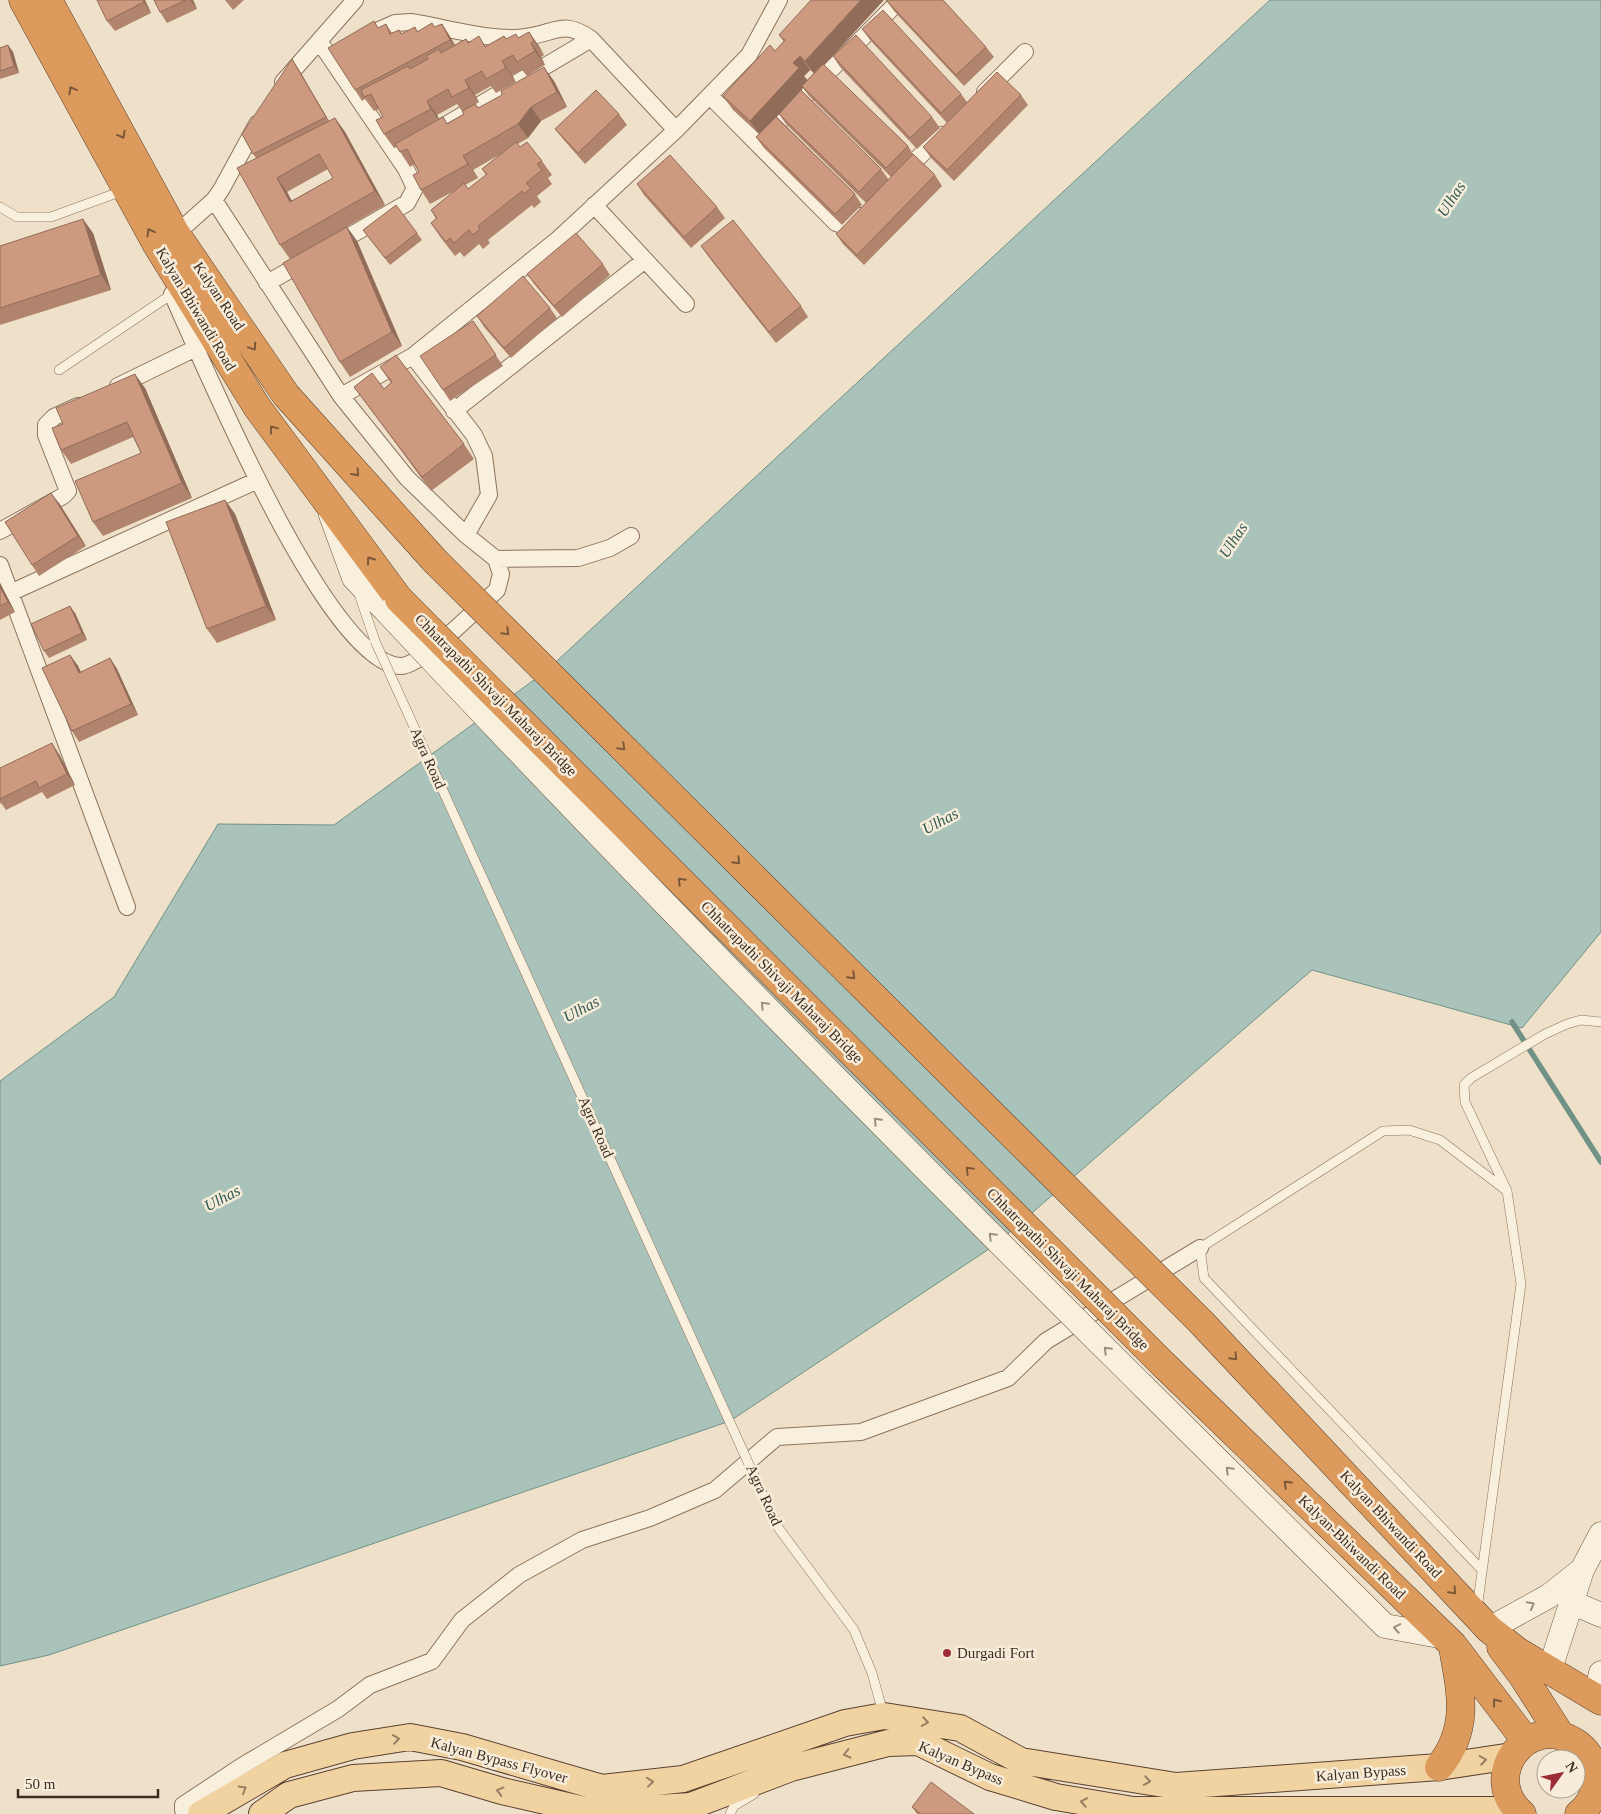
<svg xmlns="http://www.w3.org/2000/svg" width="1601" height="1814" font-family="'Times New Roman',serif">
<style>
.water{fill:#aac3ba;stroke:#709287}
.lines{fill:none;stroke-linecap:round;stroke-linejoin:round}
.stream{stroke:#709287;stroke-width:5.5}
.lane-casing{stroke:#8c735d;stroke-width:10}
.street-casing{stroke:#8c735d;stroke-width:18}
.secondary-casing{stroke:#6e5440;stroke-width:25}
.primary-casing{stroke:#5a4131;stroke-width:28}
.highway-casing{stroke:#5a4131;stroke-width:29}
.lane{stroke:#f9efdd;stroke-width:9}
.street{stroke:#f9efdd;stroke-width:16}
.secondary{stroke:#f9efdd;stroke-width:24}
.primary{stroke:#f1d3a2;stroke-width:26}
.highway{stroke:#dc9b5c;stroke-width:28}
.lane-bridge-casing{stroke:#8c735d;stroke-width:10;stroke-linecap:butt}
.secondary-bridge-casing{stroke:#6e5440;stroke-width:25;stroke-linecap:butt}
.highway-bridge-casing{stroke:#5a4131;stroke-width:29;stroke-linecap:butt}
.lane-bridge{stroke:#f9efdd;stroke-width:9}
.secondary-bridge{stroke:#f9efdd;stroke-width:24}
.highway-bridge{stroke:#dc9b5c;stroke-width:28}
.wall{fill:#b0846d;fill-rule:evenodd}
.shaded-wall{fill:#906c59}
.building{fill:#cd9a7f;stroke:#906c59;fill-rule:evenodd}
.oneway{stroke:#7c5839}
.oneway2{stroke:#9a8e7f}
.oneway3{stroke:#968062}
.poi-dot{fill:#9b2d35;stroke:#f6ecd9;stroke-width:2}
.labels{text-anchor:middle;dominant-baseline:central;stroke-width:5;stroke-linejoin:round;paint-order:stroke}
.street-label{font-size:15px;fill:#3c2c21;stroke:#f6ecd9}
.poi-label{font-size:15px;fill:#3c2c21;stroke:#f6ecd9;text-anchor:start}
.water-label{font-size:16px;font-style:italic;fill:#305c56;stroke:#f6ecd9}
</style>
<rect width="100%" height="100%" fill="#efe1c9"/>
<path class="water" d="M1270,0H1601V932L1522,1028L1312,970L995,1245L730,1421L49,1655L0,1666V1081L114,997L218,824L334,825L545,672Z"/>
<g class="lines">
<path class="stream" d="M1512,1022L1601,1162"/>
<g class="lane-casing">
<path id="lane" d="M0,207L17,217H51L125,190
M59,370L172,294
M359,594L375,641
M777,1526L854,1630L872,1673L883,1713
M1481,1569L1204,1278L1200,1248L1383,1131L1409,1130L1440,1140L1507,1191
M1477,1609L1521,1284L1507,1191L1465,1102L1464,1085L1471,1078L1545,1034L1567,1024L1581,1020L1601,1022
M730,1814L734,1806L754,1794"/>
</g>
<g class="street-casing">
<path id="street" d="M368,35L395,23L411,22C444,27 494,42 526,37C556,33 563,19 591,39L676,130
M319,41L355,0
M283,82L319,41L406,169L415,188L407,203L334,245
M985,92L1025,52
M710,96L836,223L848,227L860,216
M434,132L591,39
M766,135L900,0
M902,174L941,135
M214,200L341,396L407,478L466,535L496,559L578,558L610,548L631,536
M594,205L686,304
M176,234L214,200L221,190L257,124
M267,283L306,261
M185,286L172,294C202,360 327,663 400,666C421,667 479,606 497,590L501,574L496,559
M413,356L474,435L484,456L489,495L466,535
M118,386L196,348
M341,396L413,356L557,240L676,130L749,55L779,0
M454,411L645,260
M0,531L63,496L68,491L46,435V425L54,417L78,406
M0,565L127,907
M10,593L258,480
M185,1814L183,1810V1805L242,1766L338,1709L370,1685L432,1661L462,1620L519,1575L582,1540L650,1518L715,1490L777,1437L861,1432L1008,1378L1046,1341L1200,1248"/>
</g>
<g class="secondary-casing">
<path id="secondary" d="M331,515L354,578L387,612
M1142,1385L1385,1626L1445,1637
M1571,1602L1601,1615
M1489,1629L1549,1596L1582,1570
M1550,1669L1582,1570L1601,1534
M1596,1696L1601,1673"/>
</g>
<g class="primary-casing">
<path id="primary" d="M201,1814L285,1765L353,1746L410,1737L462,1747L602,1788L683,1779L845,1723L884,1716L960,1728L1021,1761L1176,1786L1439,1767L1512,1756
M262,1814L289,1795L353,1778L441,1773L502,1791L593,1812L691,1806L791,1768L888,1743L918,1742L990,1777L1056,1797L1133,1810H1517"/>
</g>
<g class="highway-casing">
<path id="highway" d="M23,0L157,245L257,407L399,599
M48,0L176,234L286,395L435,561
M1201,1322L1489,1629L1517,1651L1601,1701
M1164,1365L1453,1645L1526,1741
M1501,1647L1522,1675L1561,1736
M1439,1767C1470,1729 1461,1692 1453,1648
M1522,1814C1479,1777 1527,1712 1575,1742C1586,1749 1594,1761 1595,1773C1597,1789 1592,1804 1579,1814"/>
</g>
<use href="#lane" class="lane"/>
<use href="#street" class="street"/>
<use href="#secondary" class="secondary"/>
<use href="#primary" class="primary"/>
<use href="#highway" class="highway"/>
<g class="lane-bridge-casing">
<path id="lane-bridge" d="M375,641L777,1526"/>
</g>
<g class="secondary-bridge-casing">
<path id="secondary-bridge" d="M387,612C633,875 886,1131 1142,1385"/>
</g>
<g class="highway-bridge-casing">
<path id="highway-bridge" d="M435,561L1201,1322
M399,599L1164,1365"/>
</g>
<use href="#lane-bridge" class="lane-bridge"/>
<use href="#secondary-bridge" class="secondary-bridge"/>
<use href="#highway-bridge" class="highway-bridge"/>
</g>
<path class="wall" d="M145,0L151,13L115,31L107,21Z
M154,0H193L197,9L167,23L160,12Z
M225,0H244L233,10Z
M886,0L986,47L994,57L964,86L894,11Z
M386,24L392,33L399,30L402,34L415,27L417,31L435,27L442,24L449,35L455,45L466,39L468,42L486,46L504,36L506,39L519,38L529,32L544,55L541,57L545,65L527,76L522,70L512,75L516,82L496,93L491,86L475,95L479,102L476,104L478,108L554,81L567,107L541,121L528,138L518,144L520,147L542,161L552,175L548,178L552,184L537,196L541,202L534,208L532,205L488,240L490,243L483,249L479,244L464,257L460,252L455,256L441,238L431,223L436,219L431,210L456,190L430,204L421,190L419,172L415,164L410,167L397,147L394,148L384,134L383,117L379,109L374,111L365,99L362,101L355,90L379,28ZM457,104L464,114L447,123L443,117L439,119L437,115ZM499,155L482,169L486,175L468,189L465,185L478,178L473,170Z
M862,29L961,94L967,102L1021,95L1028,105L954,181L931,158L923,147L947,123L870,40Z
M779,35L824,65L908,146L913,154L935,175L942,186L864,265L843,244L836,234L866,203L786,124L779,114L777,117L855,194L862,205L842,225L764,148L756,137L759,134L733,110L723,96L775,51L784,42ZM810,70L814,73L807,80L804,76ZM803,88L809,96L891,177L889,180L881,169L796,96Z
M8,45L13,52L19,73L0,79V48Z
M833,56L932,117L940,128L917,149L840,67Z
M292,59L299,70L329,121L335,118L345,132L385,205L307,250L347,227L357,241L402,346L350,377L340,362L290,259L280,245L256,158L253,154ZM328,169L333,178L292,201L287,192Z
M619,114L627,125L585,164L563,139L555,129Z
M637,184L717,207L725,218L691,248L644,195Z
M363,230L417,233L422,240L390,265Z
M93,233L111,290L0,325V246Z
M701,246L801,306L808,317L776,343L708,256Z
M603,264L610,275L562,317L535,285L527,274Z
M550,308L557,318L511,358L484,327L477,316Z
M473,321L503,366L450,401L443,390Z
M380,367L464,444L474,459L431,491L354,387L384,389L391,383Z
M145,388L192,498L103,536L93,522L141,453L133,437L71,464L61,450L63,424Z
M225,500L235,514L276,620L217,643L207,629Z
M59,503L86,546L39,576L32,565Z
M0,583L15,612L0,620Z
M75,613L87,640L49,658L44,651Z
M70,655L78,666L81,672L110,658L117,669L138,715L79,742L72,731Z
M59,754L75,785L47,799L42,792L6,810L1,803L0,804V768Z
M912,1807L974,1814H917Z"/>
<path class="shaded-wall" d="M143,0H145L151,13L144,2Z
M190,0H193L197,9Z
M861,0H884L815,75L805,61Z
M442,24L449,35L458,51L450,40Z
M529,32L539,46L544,55L534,41Z
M531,43L541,57L545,65L535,51Z
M8,45L13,52L19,73L14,66Z
M800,56L810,70L804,76L809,82L802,86L803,88L760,135L750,121L793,63Z
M292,59L299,70L333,128L326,117Z
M502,61L512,75L516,82L506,68Z
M544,67L554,81L567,107L557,92Z
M465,80L475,95L479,102L469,88Z
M427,101L437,115L441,123L431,109Z
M531,107L541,121L528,138L518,124Z
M335,118L345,132L385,205L375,191Z
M463,156L473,170L478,178L468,164Z
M277,178L287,192L300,216L290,202Z
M83,219L93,233L111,290L101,275Z
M347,227L357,241L402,346L392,332Z
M135,374L145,388L192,498L182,483Z
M51,493L59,503L86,546L78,536Z
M225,500L235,514L276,620L266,606Z
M0,583L15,612L8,602L0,587Z
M70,606L75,613L87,640L82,633Z
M70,655L78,666L86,684L79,673Z
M110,658L117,669L138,715L131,704Z
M52,743L59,754L75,785L67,774Z"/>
<path class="building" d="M97,0H143L144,2L107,21Z
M154,0H186L160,12Z
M811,0H861L805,61L800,56L793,63L799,68L750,121L723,96L770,45L775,51L785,40L779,35Z
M886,0H943L986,47L956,75Z
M883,10L961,94L941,113L862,29Z
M374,21L378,28L386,24L390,34L399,30L401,34L415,27L417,32L432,23L434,27L442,24L450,40L355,90L328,48Z
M529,32L534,41L531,43L535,51L517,62L513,55L502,61L506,68L486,79L482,71L465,80L469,88L452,97L448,89L427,101L431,109L384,134L376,120L383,117L371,94L364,97L361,90L408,66L410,69L428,59L426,56L439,49L441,53L466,39L468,43L479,36L485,47L504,36L506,39L516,34L518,38Z
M856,35L932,117L910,138L833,56Z
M8,45L14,66L0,71V48Z
M292,59L326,117L253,154L242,134Z
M823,64L908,146L886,168L802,86Z
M544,67L557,92L531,107L518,124L463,156L468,164L421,190L413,175L419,172L407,149L400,152L395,144L443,117L447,124L464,114L462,111L475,104L478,108L502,95L501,91Z
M997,72L1021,95L947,170L923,147Z
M596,90L619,114L578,153L555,129Z
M801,90L881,169L859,192L779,114Z
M776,117L855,194L835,214L756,137Z
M335,118L375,191L280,245L237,168ZM319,154L333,178L290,202L277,178Z
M516,142L520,147L527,142L542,161L537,164L542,170L526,183L531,188L524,194L522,191L478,226L480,229L473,235L469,230L454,243L450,238L446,242L431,223L437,218L431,210L464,183L468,189L487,174L482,169Z
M913,154L935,175L857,255L836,234Z
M670,155L717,207L684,237L637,184Z
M396,205L417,233L385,258L363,230Z
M83,219L101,275L0,308V246Z
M733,220L801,306L769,332L701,246Z
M347,227L392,332L340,362L283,263Z
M576,233L603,264L554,306L527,274Z
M523,276L550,308L504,348L477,316Z
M473,321L496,355L443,390L420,356Z
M396,355L464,444L422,477L354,387L372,373L384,389L392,382L380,367Z
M135,374L182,483L93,522L75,481L141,453L127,422L61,450L52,428L63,424L56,408Z
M51,493L78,536L32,565L5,522Z
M225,500L266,606L207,629L166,522Z
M0,587L8,602L0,606Z
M70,606L82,633L44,651L31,624Z
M70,655L79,673L110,658L131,704L72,731L42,668Z
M52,743L67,774L39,788L36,781L0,799V768Z
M931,1782L974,1814H921L912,1807Z"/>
<defs><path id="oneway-chevron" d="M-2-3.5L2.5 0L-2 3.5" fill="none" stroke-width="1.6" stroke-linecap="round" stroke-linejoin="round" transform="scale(1.25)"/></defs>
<g class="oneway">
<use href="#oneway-chevron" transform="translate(72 90) rotate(-119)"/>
<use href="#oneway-chevron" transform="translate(122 135) rotate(61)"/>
<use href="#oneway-chevron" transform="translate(150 232) rotate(-119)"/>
<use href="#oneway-chevron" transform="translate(253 347) rotate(56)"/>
<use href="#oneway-chevron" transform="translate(273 429) rotate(-127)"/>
<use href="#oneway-chevron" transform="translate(356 473) rotate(48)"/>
<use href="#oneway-chevron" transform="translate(370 560) rotate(-126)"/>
<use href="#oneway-chevron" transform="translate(506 632) rotate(45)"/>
<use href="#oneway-chevron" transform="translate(622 747) rotate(45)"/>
<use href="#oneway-chevron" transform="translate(737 861) rotate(45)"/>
<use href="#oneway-chevron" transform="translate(681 881) rotate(-135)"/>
<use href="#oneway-chevron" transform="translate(852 976) rotate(45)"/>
<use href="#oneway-chevron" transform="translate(969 1170) rotate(-135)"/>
<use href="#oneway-chevron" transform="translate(1234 1357) rotate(47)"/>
<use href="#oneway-chevron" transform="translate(1287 1484) rotate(-136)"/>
<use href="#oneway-chevron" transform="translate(1453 1591) rotate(47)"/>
<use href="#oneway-chevron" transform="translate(1496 1702) rotate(-127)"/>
</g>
<g class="oneway2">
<use href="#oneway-chevron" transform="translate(764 1005) rotate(-134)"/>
<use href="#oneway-chevron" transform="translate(877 1121) rotate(-134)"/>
<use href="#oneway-chevron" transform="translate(992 1236) rotate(-135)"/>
<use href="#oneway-chevron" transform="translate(1107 1350) rotate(-135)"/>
<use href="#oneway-chevron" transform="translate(1229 1470) rotate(-135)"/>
<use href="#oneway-chevron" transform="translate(1531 1605) rotate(-28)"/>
<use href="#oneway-chevron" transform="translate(1397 1628) rotate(-170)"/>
</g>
<g class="oneway3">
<use href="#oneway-chevron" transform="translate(925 1722) rotate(9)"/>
<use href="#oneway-chevron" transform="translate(396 1739) rotate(-8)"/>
<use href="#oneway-chevron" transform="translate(847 1754) rotate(166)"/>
<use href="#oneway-chevron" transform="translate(1483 1760) rotate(-9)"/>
<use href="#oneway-chevron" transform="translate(1147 1781) rotate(10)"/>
<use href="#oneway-chevron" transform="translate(650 1782) rotate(-6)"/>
<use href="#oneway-chevron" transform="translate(243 1789) rotate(-30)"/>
<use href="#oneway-chevron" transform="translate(500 1791) rotate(-165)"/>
<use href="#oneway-chevron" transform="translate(1084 1802) rotate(-170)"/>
</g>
<circle class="poi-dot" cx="947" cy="1653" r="5"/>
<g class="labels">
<g class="street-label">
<text transform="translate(219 296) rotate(56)">Kalyan Road</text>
<text transform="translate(196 309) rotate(59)">Kalyan Bhiwandi Road</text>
<text transform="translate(496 695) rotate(45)">Chhatrapathi Shivaji Maharaj Bridge</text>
<text transform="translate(428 758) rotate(66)">Agra Road</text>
<text transform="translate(782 982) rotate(45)">Chhatrapathi Shivaji Maharaj Bridge</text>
<text transform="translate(596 1127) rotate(66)">Agra Road</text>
<text transform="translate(1068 1269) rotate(45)">Chhatrapathi Shivaji Maharaj Bridge</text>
<text transform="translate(764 1495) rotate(65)">Agra Road</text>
<text transform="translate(1391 1524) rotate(47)">Kalyan Bhiwandi Road</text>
<text transform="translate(1352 1547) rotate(44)">Kalyan-Bhiwandi Road</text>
<text transform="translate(499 1760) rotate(15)">Kalyan Bypass Flyover</text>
<text transform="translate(961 1763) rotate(23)">Kalyan Bypass</text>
<text transform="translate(1361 1773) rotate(-4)">Kalyan Bypass</text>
</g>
<g class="poi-label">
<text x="957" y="1653">Durgadi Fort</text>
</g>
<g class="water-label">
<text transform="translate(1451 199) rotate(-57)">Ulhas</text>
<text transform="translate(1233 540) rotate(-57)">Ulhas</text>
<text transform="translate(940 821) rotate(-28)">Ulhas</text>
<text transform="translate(581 1009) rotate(-28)">Ulhas</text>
<text transform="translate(222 1198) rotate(-28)">Ulhas</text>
</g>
</g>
<g transform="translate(1561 1774) rotate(57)"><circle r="24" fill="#f6ecd9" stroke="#ac9f8f"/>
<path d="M0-4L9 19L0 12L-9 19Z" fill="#9b2d35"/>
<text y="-8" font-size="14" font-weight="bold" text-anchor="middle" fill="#3c2c21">N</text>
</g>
<path d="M18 1789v8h140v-8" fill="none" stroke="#3c2c21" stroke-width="2.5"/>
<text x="25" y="1789" font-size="15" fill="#3c2c21" stroke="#f6ecd9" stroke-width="4" paint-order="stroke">50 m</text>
</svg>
